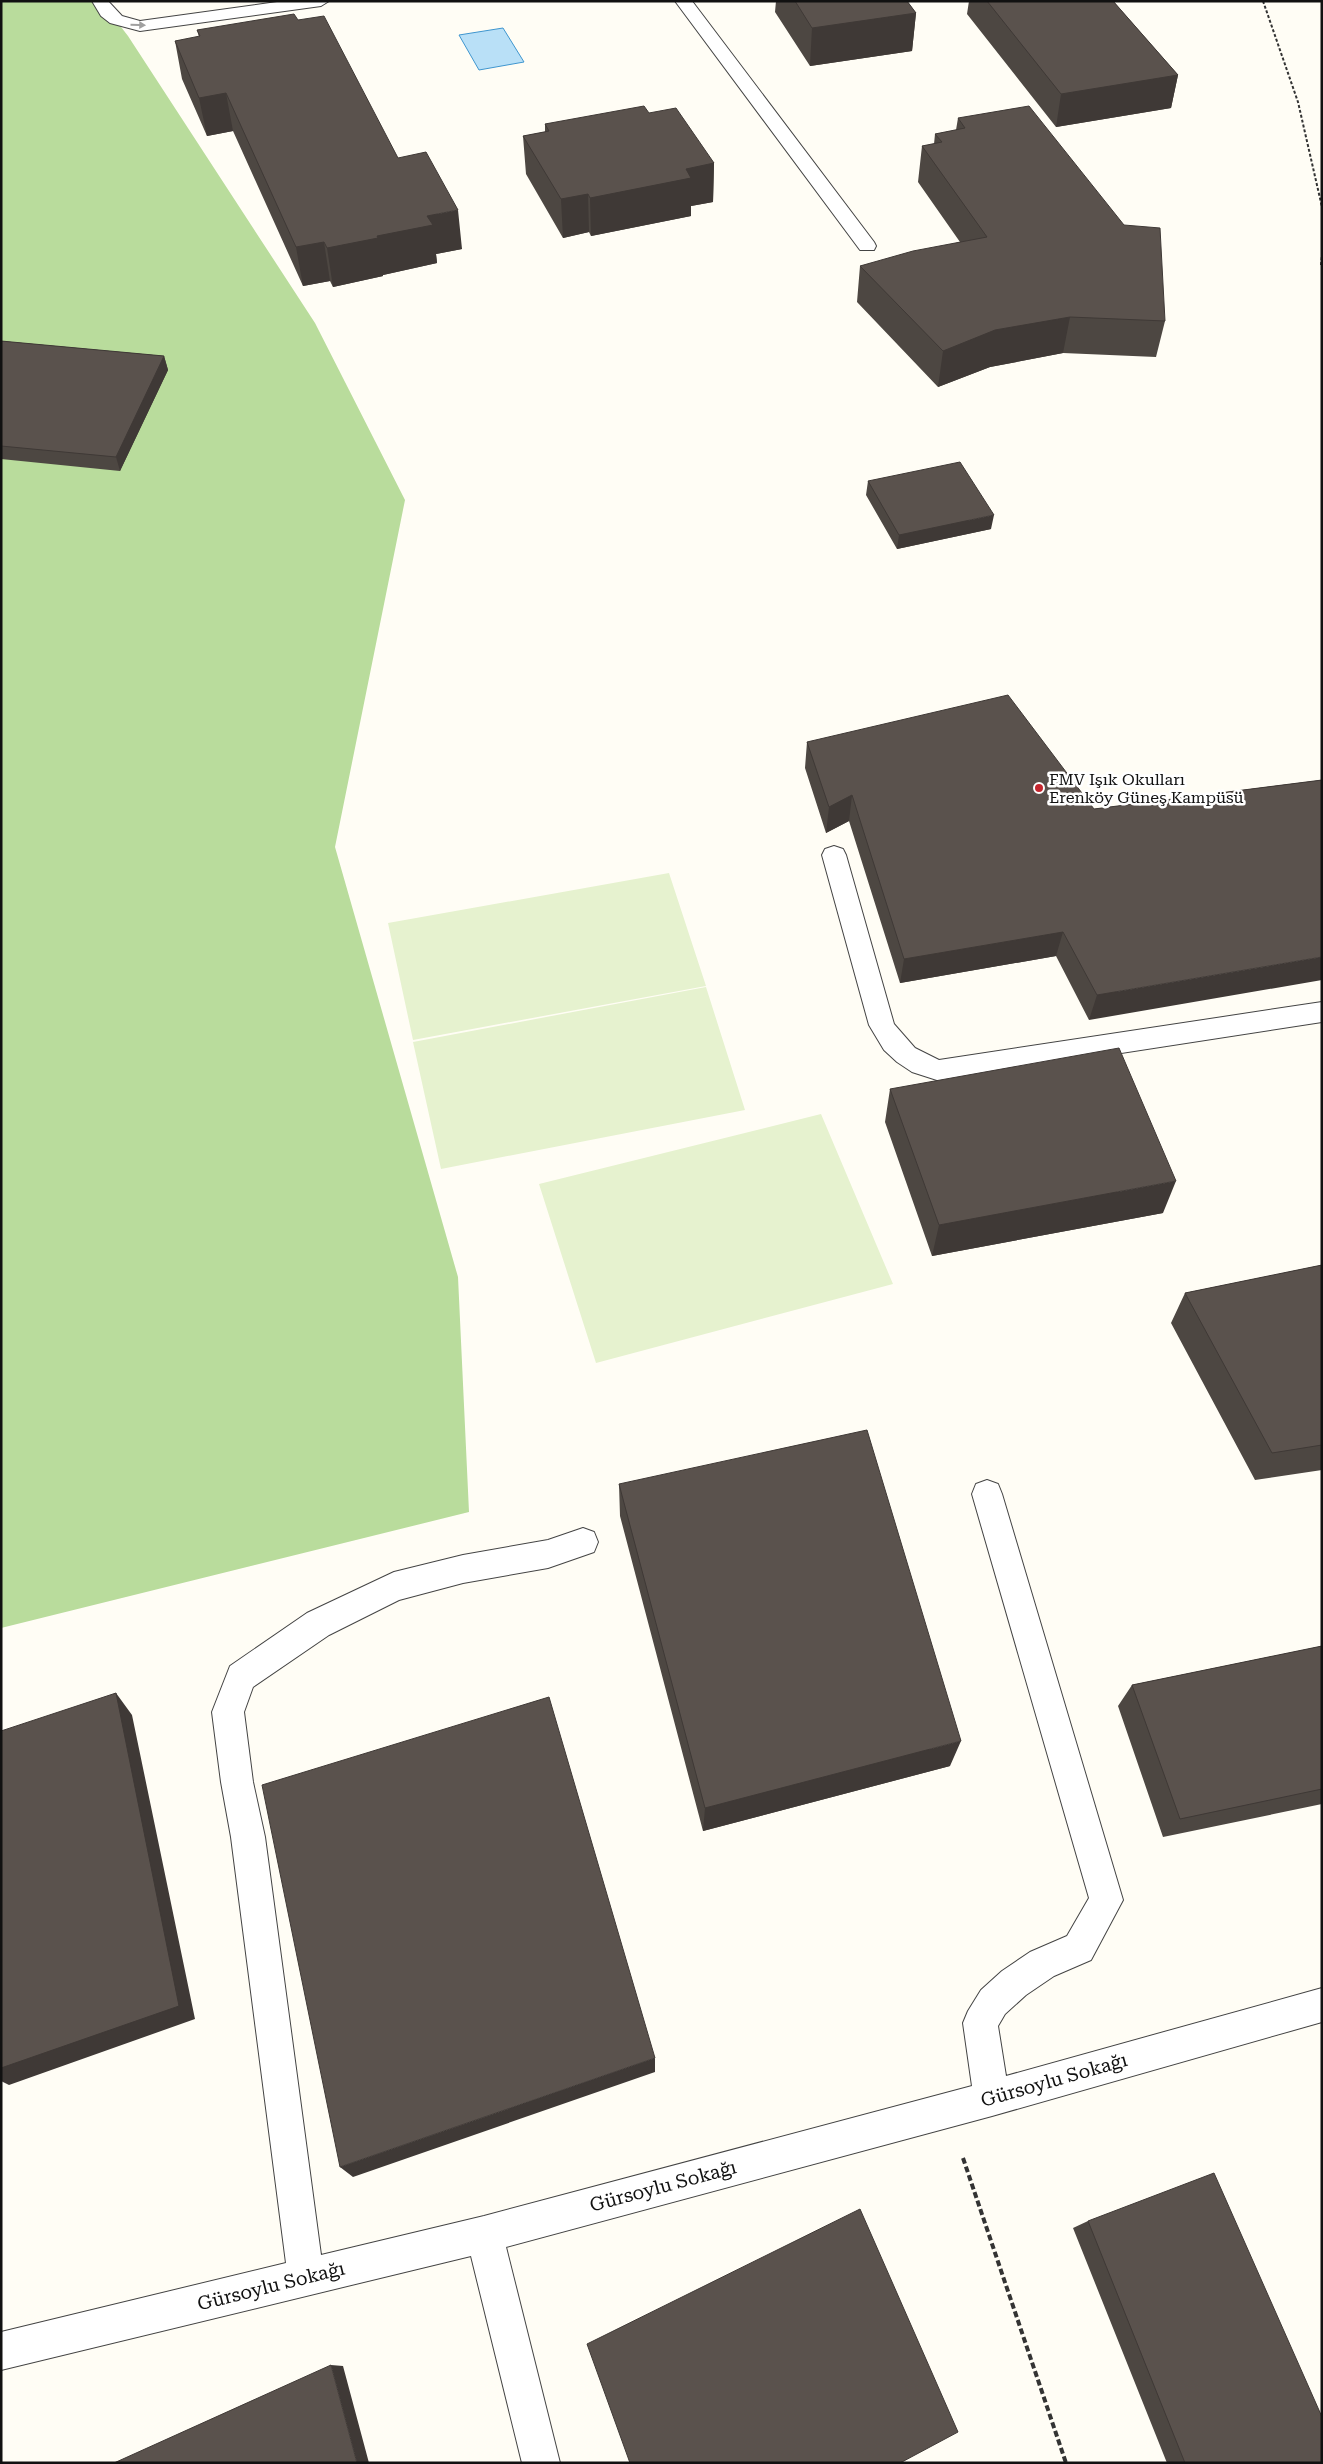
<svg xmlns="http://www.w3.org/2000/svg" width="1323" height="2464" font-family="'Roboto Serif',serif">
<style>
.forest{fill:#b9dc9c}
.pitch{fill:#e6f2cf}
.water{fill:#b9e0f7;stroke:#3f96cf}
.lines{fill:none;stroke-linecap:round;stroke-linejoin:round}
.minor-casing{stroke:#444;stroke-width:2}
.path-far1{stroke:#333;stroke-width:2;stroke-dasharray:3 2;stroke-linecap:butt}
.path{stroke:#333;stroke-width:4;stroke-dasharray:6 3;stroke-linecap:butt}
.minor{fill:#fff;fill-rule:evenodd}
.wall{fill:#4d4742}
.shaded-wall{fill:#3f3936}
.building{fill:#5a524d;stroke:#3f3936}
.oneway{fill:#a0a0a0}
.poi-dot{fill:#c4262e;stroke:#fff;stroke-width:2}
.labels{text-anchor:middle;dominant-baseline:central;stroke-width:5;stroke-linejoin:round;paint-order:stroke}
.poi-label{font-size:16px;fill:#111;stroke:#fff;text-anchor:start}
.near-street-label{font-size:19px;fill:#111;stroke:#fff}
</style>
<rect width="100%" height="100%" fill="#fffdf5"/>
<path class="forest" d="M1,1H101L128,36L315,323L405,500L335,847L458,1277L469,1512L1,1628Z"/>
<path class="pitch" d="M669,873L706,986L413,1040L388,923Z
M706,987L745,1110L441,1169L413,1042Z
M821,1114L893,1284L596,1363L539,1184Z"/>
<path class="water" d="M503,28L524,62L479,70L459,35Z"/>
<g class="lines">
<g class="minor-casing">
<path id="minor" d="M92,1H108L122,16L140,21L284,1H329L321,6L140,31L110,23L101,16Z
M675,1H692L874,242L876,246L874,250H860Z
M834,846L843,849L846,855L894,1024L915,1048L939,1060L1322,1002V1022L940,1081L912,1072L897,1062L884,1050L869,1025L822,855L825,849Z
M987,1480L998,1484L1002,1494L1123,1900L1091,1960L1054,1976L1026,1995L1005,2014L998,2026L1006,2076L1322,1988V2022L992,2116L506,2247L560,2463H522L471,2256L1,2370V2332L286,2263L231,1837L221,1782L212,1712L230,1666L307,1613L394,1572L463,1555L548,1540L583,1528L594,1532L598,1542L594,1552L548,1568L463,1583L399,1600L329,1635L253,1687L244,1712L253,1782L265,1837L321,2255L484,2216L972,2086L963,2023L968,2011L981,1990L1002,1971L1030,1952L1067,1936L1089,1898L972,1494L976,1484Z"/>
</g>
<path class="path-far1" d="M1263,1L1298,102L1322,207
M1321,265L1322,255"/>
<path class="path" d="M963,2158L1066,2463"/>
<use href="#minor" class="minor"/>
</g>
<path class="wall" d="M776,1H907L916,13L912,51L810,66L775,12Z
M969,1H1113L1178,75L1171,108L1056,127L967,14Z
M298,20L398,158L462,249L436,254L437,263L383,275V276L333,287L330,281L303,286L233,131L207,136L182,79L175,41L199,37L197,30Z
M649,113L714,163L713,202L691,206V216L591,236L589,232L563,238L526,174L523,136L545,132V124Z
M958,118L1165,321L1156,357L1063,353L990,367L938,387L857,302L860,266L960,242L918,182L922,146L934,144L935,134L956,130Z
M1,341L164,356L168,370L120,471L1,459Z
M868,481L991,529L897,549L866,495Z
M807,742L1094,809L1322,780L1089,1020L1056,956L900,983L849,821L826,833L805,768Z
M890,1089L1163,1213L932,1256L885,1122Z
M1322,1265V1470L1255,1480L1171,1323L1185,1293Z
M619,1484L950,1766L703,1831L620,1516Z
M1322,1646V1804L1163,1837L1118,1706L1132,1685Z
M1088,2221L1322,2463H1167L1073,2228Z"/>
<path class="shaded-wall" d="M916,13L912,51L810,66L812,28Z
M1178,75L1171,108L1056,127L1061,94Z
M226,93L233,131L207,136L199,98Z
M714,163L713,202L691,206V216L591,236L590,198L686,169Z
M588,194L589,232L563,238L561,199Z
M458,210L462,249L436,254L437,263L383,275V276L333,287L327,248L377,236L427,216Z
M324,242L330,281L303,286L296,247Z
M1070,317L1063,353L990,367L938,387L943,351L995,330Z
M164,356L168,370L120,471L116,457Z
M994,515L991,529L897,549L899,535Z
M852,795L849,821L826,833L829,807Z
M1063,932L1056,956L900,983L904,959Z
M1322,957V980L1089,1020L1097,995Z
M1176,1181L1163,1213L932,1256L939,1225Z
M116,1693L132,1715L195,2019L9,2085L1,2081V2068Z
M961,1741L950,1766L703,1831L705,1808Z
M655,2058V2072L353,2177L340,2167Z
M331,2365L343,2366L369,2463H357Z"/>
<path class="building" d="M795,1H907L916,13L812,28Z
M987,1H1113L1178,75L1061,94Z
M294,14L298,20L324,16L398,158L426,152L458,210L427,216L433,225L377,236L378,238L327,248L324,242L296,247L226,93L199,98L175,41L200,36L197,30Z
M644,106L649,113L676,108L714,163L686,169L691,178L590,198L588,194L561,199L523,136L549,131L545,124Z
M1029,106L1124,225L1160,228L1165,321L1070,317L995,330L943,351L860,266L913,251L987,237L922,146L942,142L935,134L965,128L958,118Z
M1,341L164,356L116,457L1,446Z
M960,462L994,515L899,535L868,481Z
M1008,695L1094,809L1322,780V957L1097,995L1063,932L904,959L852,795L829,807L807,742Z
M1119,1048L1176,1181L939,1225L890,1089Z
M1322,1265V1445L1272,1453L1185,1293Z
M867,1430L961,1741L705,1808L619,1484Z
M1322,1646V1789L1180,1819L1132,1685Z
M116,1693L179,2006L1,2068V1731Z
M549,1697L655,2058L340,2167L262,1785Z
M1214,2173L1322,2417V2463H1185L1088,2221Z
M860,2209L958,2432L900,2463H630L587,2344Z
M331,2365L357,2463H114Z"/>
<defs><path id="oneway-solid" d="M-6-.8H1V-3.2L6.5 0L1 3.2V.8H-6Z" transform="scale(1.25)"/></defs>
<use class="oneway" href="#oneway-solid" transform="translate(138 25) rotate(1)"/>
<circle class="poi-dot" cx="1039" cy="788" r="5"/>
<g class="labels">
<g class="poi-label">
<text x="1049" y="779">FMV Işık Okulları<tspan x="1049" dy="18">Erenköy Güneş Kampüsü</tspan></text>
</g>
<g class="near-street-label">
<text transform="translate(1054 2080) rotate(-16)">Gürsoylu Sokağı</text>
<text transform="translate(663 2186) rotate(-15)">Gürsoylu Sokağı</text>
<text transform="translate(271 2286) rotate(-14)">Gürsoylu Sokağı</text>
</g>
</g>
<rect width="1323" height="2464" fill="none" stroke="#111111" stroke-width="5"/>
</svg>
